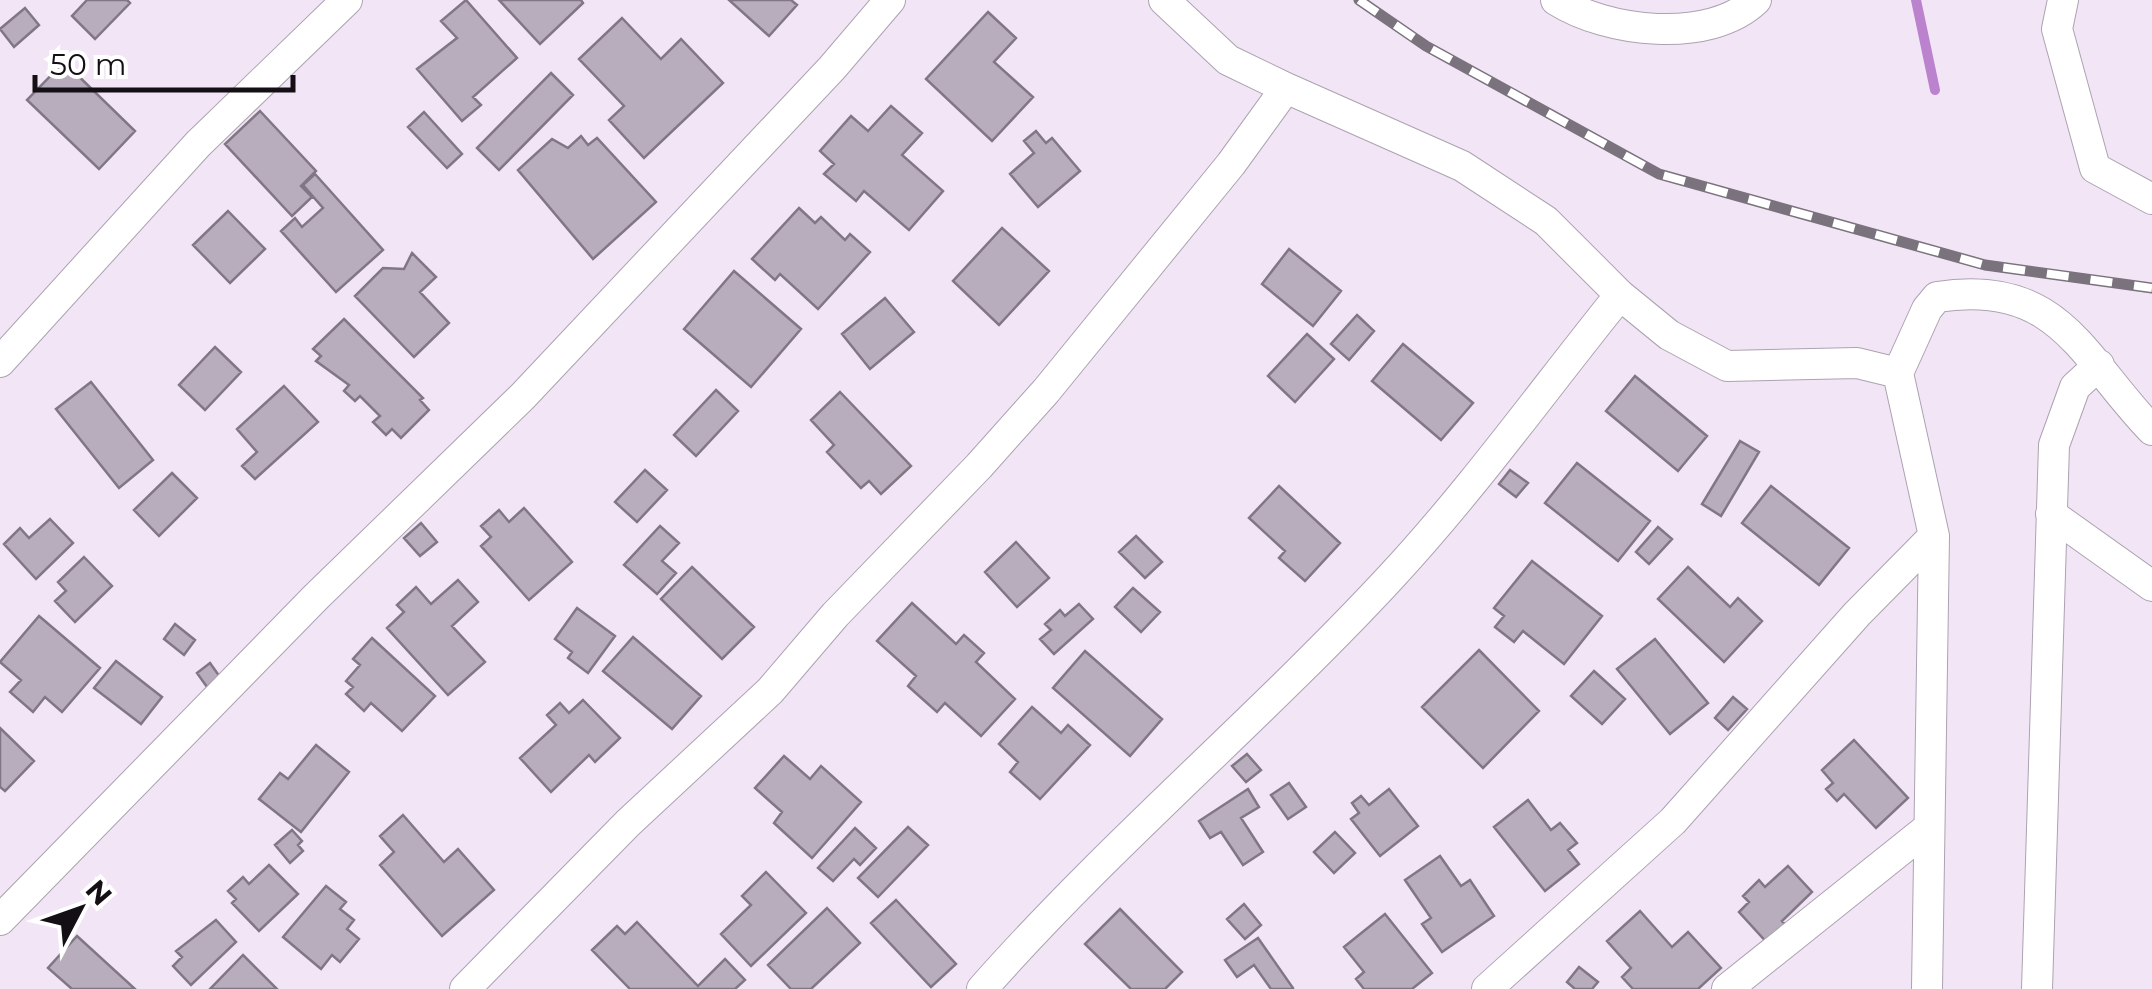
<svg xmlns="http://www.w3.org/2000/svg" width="2152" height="989" font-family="Montserrat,sans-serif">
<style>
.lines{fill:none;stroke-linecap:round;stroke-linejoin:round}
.stream{stroke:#bb83ce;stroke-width:10}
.building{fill:#b8adbc;stroke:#817784;stroke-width:2.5}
.street-casing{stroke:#ada2b1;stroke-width:32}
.street{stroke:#fff;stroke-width:30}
.rail-casing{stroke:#7a727c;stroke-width:11}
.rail{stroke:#fff;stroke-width:8;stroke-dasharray:22;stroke-linecap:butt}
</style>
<rect width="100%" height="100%" fill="#f2e6f6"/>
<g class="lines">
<path class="stream" d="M1916,0L1935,90"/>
</g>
<path class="building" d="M87,0H127L130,3L95,39L72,16Z
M466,0L517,58L473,97L481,105L462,121L417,69L457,38L441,21Z
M499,0H581L583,3L540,44Z
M729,0H791L797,5L769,36Z
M25,8L39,25L14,47L0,29Z
M988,12L1016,38L994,62L1033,97L992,141L926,79Z
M622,18L661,59L681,39L723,83L644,158L609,120L624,106L579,59Z
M64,62L135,131L99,169L27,100Z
M551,73L573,95L499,170L477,148Z
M891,106L922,133L902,155L943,191L909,230L864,191L856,201L824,174L834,164L820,151L851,116L868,131Z
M260,111L316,171L301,186L312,197L292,216L225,144Z
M424,112L462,154L447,168L408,127Z
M1036,131L1046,143L1052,138L1080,171L1038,207L1010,174L1034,153L1024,141Z
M581,136L588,145L597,138L656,202L593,259L518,170L552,139L568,148Z
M315,174L383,250L336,292L281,231L295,218L302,227L323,208L303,185Z
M799,208L815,223L821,217L845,240L850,234L870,252L818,309L780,274L775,280L752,259Z
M228,211L265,249L230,283L193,245Z
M1002,228L1049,271L999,325L953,281Z
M1289,249L1341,291L1313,326L1262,284Z
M412,253L436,277L420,292L449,323L414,357L355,296L383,268L404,269Z
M734,271L801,329L751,387L684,329Z
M885,298L914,332L870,369L842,334Z
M1357,315L1374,331L1349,360L1331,344Z
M344,319L423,398L420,400L429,410L401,438L392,429L386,435L373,422L380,416L360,396L355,401L344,391L349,385L316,361L321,356L313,349Z
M1307,334L1334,359L1295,402L1268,376Z
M1403,344L1473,403L1441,440L1372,381Z
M215,347L241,372L205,410L179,385Z
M1635,376L1707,436L1678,471L1606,411Z
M91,382L153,460L119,488L56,409Z
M284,386L318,422L255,479L242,466L257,452L237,429Z
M716,390L738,411L696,456L674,435Z
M840,392L911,466L881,494L869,481L861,488L827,452L834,445L811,420Z
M1740,441L1759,452L1721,516L1702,504Z
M1577,463L1650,521L1618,561L1545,503Z
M645,470L667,490L637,522L615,502Z
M1510,470L1528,483L1516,497L1499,484Z
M172,473L197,498L159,536L134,510Z
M1279,486L1340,543L1305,581L1279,558L1285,551L1249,518Z
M1771,486L1849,548L1819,585L1742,523Z
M524,508L572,562L529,600L481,546L491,537L481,526L499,510L509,522Z
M50,519L73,543L36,579L4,544L20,528L29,538Z
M421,523L437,542L420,556L404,538Z
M660,526L679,543L662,561L676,573L657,594L624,565Z
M1658,527L1672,539L1649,564L1636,552Z
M1136,536L1162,562L1145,578L1119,552Z
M1016,542L1049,578L1017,607L985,572Z
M84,557L112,586L75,622L55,601L66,591L58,582Z
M1532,561L1602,616L1564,664L1523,631L1514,642L1495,627L1504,616L1494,608Z
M692,567L754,627L722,659L661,599Z
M1688,567L1730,607L1738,598L1762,621L1724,662L1658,599Z
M458,580L478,602L452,626L485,662L448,695L387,628L404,612L397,605L416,587L431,604Z
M1133,588L1160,612L1141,632L1115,607Z
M912,603L956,644L964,635L984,653L976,662L1015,699L981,736L945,703L937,712L908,686L916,676L877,641Z
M1079,604L1093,619L1054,654L1040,639L1051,630L1045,624L1060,610L1065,616Z
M577,608L615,636L588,673L568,658L572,652L555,639Z
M39,616L100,668L62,712L45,697L33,712L10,692L21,680L0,662Z
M175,624L195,640L184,655L164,639Z
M633,637L701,696L672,729L603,671Z
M372,638L435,696L402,731L371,703L364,711L346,694L353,687L346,681L360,665L353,659Z
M1655,639L1708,703L1670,734L1617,669Z
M1479,650L1539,711L1483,768L1422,707Z
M1085,651L1162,719L1130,756L1053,688Z
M116,661L162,697L141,724L94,688Z
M210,663L220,677L207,687L197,673Z
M1594,671L1625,699L1602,724L1571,696Z
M1733,697L1747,709L1728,730L1715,718Z
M583,700L620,738L595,762L589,755L551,792L520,758L556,725L547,715L560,703L569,713Z
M1032,707L1061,733L1068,725L1090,745L1040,799L1010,772L1018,762L999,744Z
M0,728L34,761L5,791L0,787Z
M1854,740L1908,798L1876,828L1844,794L1837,801L1826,789L1833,783L1822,770Z
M316,745L349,772L301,832L259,799L280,773L288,779Z
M1247,754L1261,770L1246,782L1232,766Z
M784,756L810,779L821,766L861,802L812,858L774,823L782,812L755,788Z
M1289,783L1306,807L1288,819L1271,795Z
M1248,789L1259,807L1241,818L1263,852L1243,865L1221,832L1210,838L1199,821Z
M1389,789L1418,826L1380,856L1351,819L1359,813L1352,803L1361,796L1369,805Z
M1528,800L1551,830L1560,823L1577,843L1568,850L1579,864L1545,891L1494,827Z
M403,815L444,862L458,849L494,890L442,936L380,865L394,852L380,836Z
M908,827L928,845L878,897L858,878Z
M855,828L876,848L860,865L854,859L833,881L818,868Z
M292,830L302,841L298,845L303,851L290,863L275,845Z
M1335,832L1355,853L1334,873L1314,852Z
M1440,856L1461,886L1470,880L1494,916L1442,952L1422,924L1431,918L1405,880Z
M269,865L298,894L259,931L232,903L236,899L228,891L243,877L249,884Z
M1788,866L1812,892L1782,921L1789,928L1770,946L1739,912L1749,902L1743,896L1759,880L1765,887Z
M766,872L806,913L751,966L721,934L751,905L742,896Z
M326,886L346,902L340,909L354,920L347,929L359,939L340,962L332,955L321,969L283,937Z
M896,900L956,964L931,987L871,923Z
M1244,904L1261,925L1245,939L1227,919Z
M827,908L860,943L811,989H791L768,965Z
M1120,909L1182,972L1165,989H1131L1085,944Z
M1640,911L1672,947L1688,932L1721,968L1698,989H1633L1622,977L1631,968L1607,941Z
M1385,914L1432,973L1412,989H1364L1356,979L1364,972L1344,947Z
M216,920L236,942L191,985L173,966L182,957L176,951Z
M637,922L698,986L725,959L745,980L735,989H630L592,950L617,926L625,934Z
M77,936L135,989H72L48,968Z
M1258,938L1293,988L1292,989H1271L1254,965L1237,977L1225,960Z
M243,955L277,989H210Z
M1579,967L1598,982L1592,989H1575L1567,982Z"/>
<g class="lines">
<g class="street-casing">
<path id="street" d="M1556,0C1606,32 1709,45 1756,0
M2063,0L2057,29L2095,168L2152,199
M1286,88L1462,166L1546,221L1620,295L1669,335L1727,366L1857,363L1898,373L1934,536L1927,989
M0,362L198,144L347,0
M1898,373L1927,309L1937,297C2060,278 2082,358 2152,430
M2051,514L2152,586
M0,920L316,597L523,396L832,68L890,0
M465,989L628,823L770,691L835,615L979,466L1046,391L1231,164L1286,88L1228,60L1164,0
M982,989C1110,844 1258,720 1389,579C1472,490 1544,389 1620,295
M1487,989L1673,821L1857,614L1934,536
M1727,989L1927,829
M2037,989L2054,445L2075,387L2099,365"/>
</g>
<use href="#street" class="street"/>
<g class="rail-casing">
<path id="rail" d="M1359,0L1426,46L1659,174L1985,265L2152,288"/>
</g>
<use href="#rail" class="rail"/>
</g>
<g transform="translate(80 909) rotate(49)" stroke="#ffffff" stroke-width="8" paint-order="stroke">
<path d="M0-8L18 38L0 25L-18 38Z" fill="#130f14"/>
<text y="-15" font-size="28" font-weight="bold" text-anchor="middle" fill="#130f14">N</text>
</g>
<path d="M35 75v15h258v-15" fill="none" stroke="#130f14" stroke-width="5"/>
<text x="50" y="75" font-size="30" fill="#130f14" stroke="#ffffff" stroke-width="8" paint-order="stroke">50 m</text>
</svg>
